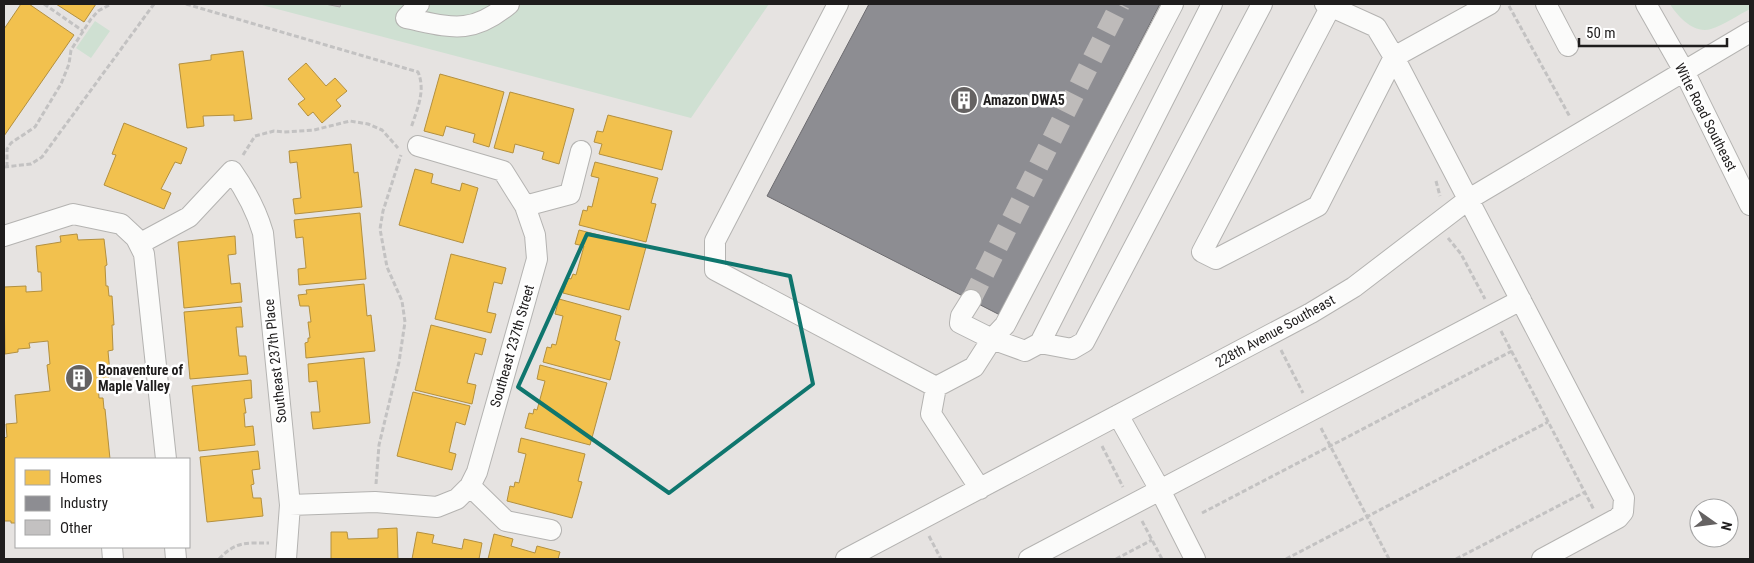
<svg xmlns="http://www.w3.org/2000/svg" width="1754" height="563" font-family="'Roboto Condensed',sans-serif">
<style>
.green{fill:#cfe0d2}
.homes{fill:#f2c14e;stroke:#b3903f}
.industry{fill:#8d8d92;stroke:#6c6b6f}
.building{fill:#c3c1c1;stroke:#aeabab}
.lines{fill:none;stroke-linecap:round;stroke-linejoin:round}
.minor-tunnel{stroke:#bebbba;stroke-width:20;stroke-dasharray:20 10;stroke-linecap:butt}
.minor-casing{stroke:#b4b3b1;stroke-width:22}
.path{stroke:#c3c2c2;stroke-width:3;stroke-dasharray:5 2.5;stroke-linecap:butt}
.minor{stroke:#fbfbfa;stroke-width:20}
.marked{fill:none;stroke:#0f766e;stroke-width:4;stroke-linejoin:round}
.labels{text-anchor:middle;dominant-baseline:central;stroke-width:5;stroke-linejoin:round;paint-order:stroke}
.poi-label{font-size:14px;font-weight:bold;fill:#1f1d1d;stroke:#fff;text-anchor:start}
.street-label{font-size:14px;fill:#1f1d1d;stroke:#fff}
</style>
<rect width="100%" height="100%" fill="#e6e3e1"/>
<path class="green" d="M258,4H769L691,118Z
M1670,4H1750V9C1738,15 1724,25 1711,29C1694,34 1678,17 1670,4Z
M95,21L110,31L91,58L76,48Z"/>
<path class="homes" d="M21,4H29L74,35L4,136V29Z
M56,4H96L84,22Z
M243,51L252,119L234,121V115L203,116L204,126L187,128L179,64L211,60V55Z
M306,63L326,86L335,78L347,91L336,100L341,106L322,123L313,112L308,116L298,104L305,99L288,79Z
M440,74L504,92L489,147L473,142L475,134L446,126L443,136L424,131Z
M510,92L574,109L559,164L542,159L544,152L515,144L513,153L494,148Z
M608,115L672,131L662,170L599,154L602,144L594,142L597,131L603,132Z
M124,123L187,148L181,164L175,162L161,189L171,193L164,209L104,185L116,155L112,154Z
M351,144L354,173L358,172L362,207L295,214L293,199L301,198L297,162L290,163L289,151Z
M595,162L658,178L651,203L656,204L646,242L579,225L583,210L587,211L588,206L592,207L599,178L591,176Z
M415,169L433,174L431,183L460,191L462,183L478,188L463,243L399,225Z
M360,213L366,279L299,285L298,269L306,268L303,237L296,238L294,220Z
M579,230L646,247L629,310L563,293L568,278L571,279L573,274L576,275L584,246L575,244Z
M77,234L78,240L104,239L107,265L105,266L106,286H108L109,296H112L114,325H112L113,350L108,351L110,373H108L109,383L98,384L99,398H103L104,409H105L110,459H16V523H11V521H4V438L7,437L6,424L17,423L15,395L50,391L47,365L50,364L48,341L29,343L30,348L18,349V352L5,354L4,287L26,286V292L42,291L41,272H38L36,246L61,242L60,236Z
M235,236L236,254L228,255L231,284L240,283L242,302L184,308L178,242Z
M451,254L506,268L502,284L494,282L487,312L496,314L491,333L435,319Z
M364,284L367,316L371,315L375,351L306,358L305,343L308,342V338H310L308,322H311L309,306H300L298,295L307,294L306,290Z
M559,299L621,316L615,340L620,342L610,380L543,362L547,347L551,348L552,344L556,345L563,316L555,314Z
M241,307L243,327H236L239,356H246L248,374L190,379L184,312Z
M431,325L486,339L482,355L475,353L467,383L476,385L472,404L415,390Z
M364,358L370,423L313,429L311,412H320L317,381L309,382L308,364Z
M540,365L607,383L590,445L525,428L529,413L533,414L534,409L537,410L545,381L537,379Z
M251,380L252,398L244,399L246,413H244L245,427L253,426L255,445L199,451L192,386Z
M413,392L470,406L465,425L456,422L449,452L456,454L452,470L397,456Z
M521,438L585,454L578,481L582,482L572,518L507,501L510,486L514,487L515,482L519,483L526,454L518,452Z
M258,451L260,469L252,470L254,484L251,485L253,498H261L263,516L207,522L200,457Z
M397,528L398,559H331V532H347L348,539L378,538V529Z
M417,532L434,535L432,543L462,549L464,539L482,543L479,559H412Z
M494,534L513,539L511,546L535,553L537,546L560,552L558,559H488Z"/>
<path class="industry" d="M869,4H1160L1000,315L767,196Z"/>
<path class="building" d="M325,4H341L340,7Z"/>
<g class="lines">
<path class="minor-tunnel" d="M971,300L1120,4"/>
<g class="minor-casing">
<path id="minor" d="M419,4L406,18C450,27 471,36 509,4
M838,4L715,241V270L936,387
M1325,4L1376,27L1394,57L1624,498L1623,512L1618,518L1542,559
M1332,4L1202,252L1216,259L1318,206L1394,57L1490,4
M1546,4L1568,46
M1646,4L1684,71L1750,205
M418,146L503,171L525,206L570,194L581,151
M4,236L73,214L121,224L136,238L144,254L166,459
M139,244L189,217L232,171C246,191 256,209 263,233L290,505L286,559
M971,300L961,316L960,323L992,339L1025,351L1040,343L1212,4
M1040,343L1072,349L1084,342L1262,4
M1118,415L1160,490L1195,559
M470,486L506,521L551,530
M980,489L931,414L936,387L974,367L992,339L1005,325L1173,4
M290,505L375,502L437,507L457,499L470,486L477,472L537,259L535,235L525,206
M112,547L113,559
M175,547L176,559
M846,559L1311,313L1354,287L1469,199L1750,32
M1029,559L1521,300"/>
</g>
<path class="path" d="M44,4L83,31
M186,4L418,72C426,91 417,109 411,128
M1509,6L1570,117
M243,155L255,136L274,131L284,132L314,130L350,121L368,124L382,130L398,148
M4,167L31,164L42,157L154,4
M7,167V149L11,143L35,127L61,84L69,64L71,50L91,19L98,11L111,4
M1436,181L1440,196
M1448,238L1461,254L1485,299
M1501,331L1594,510
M1281,350L1303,393
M1321,428L1389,559
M1102,446L1123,487
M376,484L379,445L399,362L405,322L402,301L387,267L380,229L383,211L401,155
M1202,513L1512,351
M1142,521L1162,559
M929,536L941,559
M219,559C236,541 246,543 269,543
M1116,559L1152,540
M1286,559L1548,422
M1456,559L1585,492"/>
<use href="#minor" class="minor"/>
</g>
<path class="marked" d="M587,234L790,276L813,384L669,493L518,387Z"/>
<defs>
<g id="building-disc" transform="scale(1.4375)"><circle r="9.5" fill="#656262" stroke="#fff"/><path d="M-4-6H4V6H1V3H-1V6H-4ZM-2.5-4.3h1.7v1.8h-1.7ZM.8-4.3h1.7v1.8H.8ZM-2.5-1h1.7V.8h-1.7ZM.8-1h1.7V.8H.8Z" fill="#fff"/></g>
</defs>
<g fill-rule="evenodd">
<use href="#building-disc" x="964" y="100"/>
<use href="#building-disc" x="79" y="378"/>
</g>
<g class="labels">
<g class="poi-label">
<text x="983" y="100">Amazon DWA5</text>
<text x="98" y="370">Bonaventure of<tspan x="98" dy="16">Maple Valley</tspan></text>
</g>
<g class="street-label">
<text transform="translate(1706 117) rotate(63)">Witte Road Southeast</text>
<text transform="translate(1275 331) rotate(-29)">228th Avenue Southeast</text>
<text transform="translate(512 346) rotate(-74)">Southeast 237th Street</text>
<text transform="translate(275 361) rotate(-96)">Southeast 237th Place</text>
</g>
</g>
<rect width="1754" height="563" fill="none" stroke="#1f1d1d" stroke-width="10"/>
<rect x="15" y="458" width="175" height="90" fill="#ffffff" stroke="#a5a5a5"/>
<rect x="25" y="470" width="25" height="15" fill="#f2c14e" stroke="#a5a5a5"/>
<text x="60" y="483" font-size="15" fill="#1f1d1d">Homes</text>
<rect x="25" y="496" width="25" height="15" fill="#8d8d92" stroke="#a5a5a5"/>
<text x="60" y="508" font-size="15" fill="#1f1d1d">Industry</text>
<rect x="25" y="520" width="25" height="15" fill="#c3c1c1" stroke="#a5a5a5"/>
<text x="60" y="533" font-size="15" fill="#1f1d1d">Other</text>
<g transform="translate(1714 523) rotate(104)"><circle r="24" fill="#ffffff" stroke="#a5a5a5"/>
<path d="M0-4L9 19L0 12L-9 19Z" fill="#656262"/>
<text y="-8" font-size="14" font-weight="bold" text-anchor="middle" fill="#1f1d1d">N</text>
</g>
<path d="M1579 38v8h148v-8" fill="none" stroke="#1f1d1d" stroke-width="2.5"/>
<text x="1586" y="38" font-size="15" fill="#1f1d1d" stroke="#ffffff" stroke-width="4" paint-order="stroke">50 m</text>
</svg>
